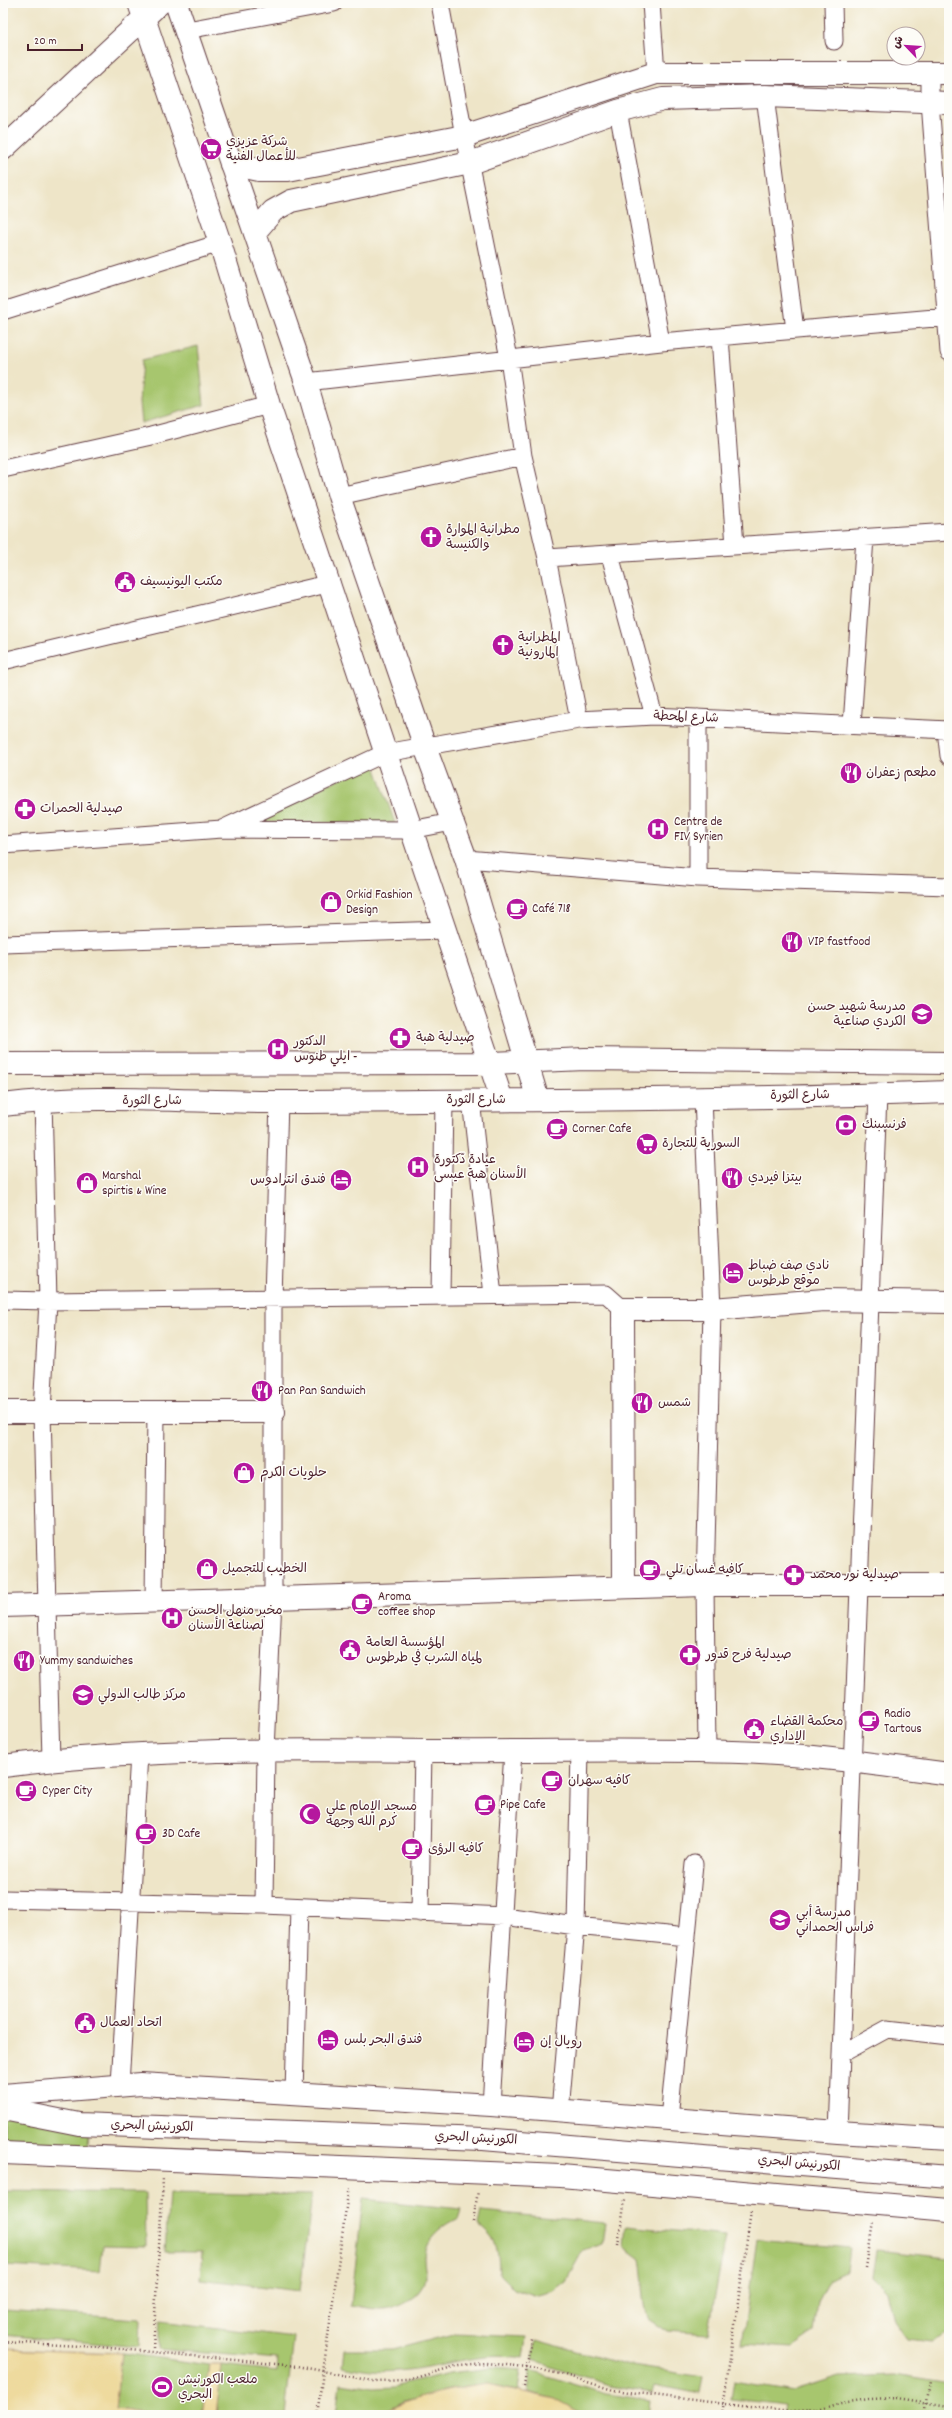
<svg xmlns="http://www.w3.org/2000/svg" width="952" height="2418" font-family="Dekko,'Playpen Sans Arabic',sans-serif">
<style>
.green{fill:#a7c66e;stroke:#78724c}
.sand{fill:#eeda9e;stroke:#9c7c64}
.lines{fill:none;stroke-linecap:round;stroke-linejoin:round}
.minor-casing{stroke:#633d43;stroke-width:19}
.tertiary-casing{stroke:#633d43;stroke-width:24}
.secondary-casing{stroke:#633d43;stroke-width:24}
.primary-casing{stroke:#633d43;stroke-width:24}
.path{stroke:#633d43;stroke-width:2.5;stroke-dasharray:1 3;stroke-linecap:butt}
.minor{stroke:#fff;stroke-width:17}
.tertiary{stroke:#fff;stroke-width:22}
.secondary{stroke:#fff;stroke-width:22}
.primary{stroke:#fff;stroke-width:22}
.labels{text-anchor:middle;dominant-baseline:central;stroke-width:3;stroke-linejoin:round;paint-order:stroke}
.poi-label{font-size:13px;fill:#4a1f2b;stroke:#fdfcf7;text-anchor:start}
.street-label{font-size:13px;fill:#4a1f2b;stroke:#fdfcf7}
</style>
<rect width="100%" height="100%" fill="#fdfcf7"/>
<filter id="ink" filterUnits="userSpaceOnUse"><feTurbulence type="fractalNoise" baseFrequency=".025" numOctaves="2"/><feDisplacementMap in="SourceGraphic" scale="8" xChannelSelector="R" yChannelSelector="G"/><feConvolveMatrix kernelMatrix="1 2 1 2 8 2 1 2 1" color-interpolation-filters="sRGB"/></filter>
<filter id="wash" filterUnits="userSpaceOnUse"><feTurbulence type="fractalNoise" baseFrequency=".012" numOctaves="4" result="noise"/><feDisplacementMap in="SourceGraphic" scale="16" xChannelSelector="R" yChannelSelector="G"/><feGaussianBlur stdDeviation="0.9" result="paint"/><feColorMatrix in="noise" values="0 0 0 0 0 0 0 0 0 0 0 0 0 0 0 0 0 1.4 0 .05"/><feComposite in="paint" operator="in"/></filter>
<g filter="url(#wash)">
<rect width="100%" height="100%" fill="#eee5c8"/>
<path class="green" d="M198,346L204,405L141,423L139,403L142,360Z
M374,763L395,823L246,822Z
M3,2109L90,2124L87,2157L3,2153Z
M3,2191L145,2193L146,2246L103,2245L100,2271L3,2266Z
M169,2193L312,2195L300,2291L200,2279L202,2252H165Z
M363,2199L461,2209L458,2218C441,2226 425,2238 424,2258C424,2264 426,2271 426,2277C424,2296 396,2310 378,2309C370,2309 360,2306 351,2305Z
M481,2211L605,2223L602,2244L583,2250L566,2281L553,2291L534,2296L514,2289L499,2274C498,2249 499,2241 478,2225Z
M626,2226L726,2236L708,2334L667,2331L648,2318C642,2298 644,2279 640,2259L624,2247Z
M757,2239L850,2248L847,2271L829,2280L818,2301L814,2332L792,2347L742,2344Z
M876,2250L949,2258V2333L931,2342L907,2339L894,2321L887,2292L872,2277Z
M3,2310L140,2319L139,2347L3,2335Z
M160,2321L294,2337L285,2415H216L222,2365L277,2371L278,2359L158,2349Z
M453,2334L526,2337L523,2358C479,2351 440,2368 397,2371C378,2373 361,2370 343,2366L345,2350H392Z
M536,2340L626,2365L703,2377L700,2394L654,2385L652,2392L609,2385L533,2360Z
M122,2353L209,2365L202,2415H163L115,2408Z
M492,2368L521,2370L518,2390L488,2384L448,2390L404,2402L379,2415H336L340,2383L375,2388L393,2387L449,2373Z
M531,2371L606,2394L651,2400L649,2415H585L555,2399L528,2392Z
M894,2375L949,2384V2415H784L786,2405L731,2399L734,2381L794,2391L839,2377Z"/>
<path class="sand" d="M3,2349L122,2353L115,2408L163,2415H3Z
M209,2365H222L216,2415H202Z
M488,2384L555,2399L585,2415H379C416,2395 447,2390 488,2384Z"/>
</g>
<g filter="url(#ink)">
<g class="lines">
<g class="minor-casing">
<path id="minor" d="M440,3L464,136L509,358L523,456L547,558L579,720
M651,3L656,73
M833,3L834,41
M187,30L334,3
M930,72V102L949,352
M765,96L795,330
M618,111L661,342
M3,311L220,243
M720,337L735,546
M306,382L661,342L946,317
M3,469L151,436L269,405
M339,496L523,456
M610,555L654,716
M547,558L949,532
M3,661L331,583
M698,718V878
M852,725L865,538
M946,730L949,756
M222,829L385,753L579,720L654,716L949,730
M3,845L222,829L411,830L452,822
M466,859L698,878L949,886
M3,944L445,930
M703,1098L712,1309L705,1585L707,1751
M43,1100L48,1301L42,1412L51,1760
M471,1100L493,1295
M441,1296L444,1100
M3,1300L48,1301L606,1294L623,1309
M154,1603L156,1412
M3,1899L264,1905L504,1916L576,1926L687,1937
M264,1905L266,1750L273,1599V1298L279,1102
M420,1913L423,1751
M841,2054L887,2029L949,2036
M120,2085L139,1754
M294,2094L299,1907
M491,2105L513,1751
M560,2111L576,1926L580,1751
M669,2119L694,1864
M838,2132L878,1095"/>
</g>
<g class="tertiary-casing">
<path id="tertiary" d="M231,164L259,170H288L464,136L656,73H949
M255,232L273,211L291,201L470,163L618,111L663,99L765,96L949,103
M624,1587L623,1309H712L824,1300L949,1302
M3,1606L705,1585H949
M3,1766C150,1747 298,1750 445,1751C550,1752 655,1748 760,1753C823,1756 886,1766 949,1774
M3,2095L141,2084L491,2105L838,2132L949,2139"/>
</g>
<g class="secondary-casing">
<path id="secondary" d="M139,3L220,243L269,405L502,1100
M176,3L306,382L339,496L425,747L466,859L538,1100
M3,149L160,3
M3,1412H274"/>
</g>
<g class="primary-casing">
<path id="primary" d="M3,1064L491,1063L585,1059L949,1063
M3,1105C97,1093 198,1103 293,1102C512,1100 730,1100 949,1092
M3,2109L79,2124L483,2139L949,2177
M3,2153L561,2176L949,2210"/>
</g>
<path class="path" d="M473,2222L478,2191
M618,2245L625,2200
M866,2268L873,2222
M3,2342L99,2347L297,2366L373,2381L408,2380L459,2365L486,2363L527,2367L565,2375L613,2390L790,2412L815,2411L841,2403L869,2399L897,2398L949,2406
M153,2348L163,2179
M524,2387L531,2338
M317,2415L349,2186
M722,2415L751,2211
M925,2415L930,2381"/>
<use href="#minor" class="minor"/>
<use href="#tertiary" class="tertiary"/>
<use href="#secondary" class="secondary"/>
<use href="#primary" class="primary"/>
</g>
</g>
<defs>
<g id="supermarket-disc" transform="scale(1.15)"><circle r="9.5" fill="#b5179e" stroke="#fdfcf7"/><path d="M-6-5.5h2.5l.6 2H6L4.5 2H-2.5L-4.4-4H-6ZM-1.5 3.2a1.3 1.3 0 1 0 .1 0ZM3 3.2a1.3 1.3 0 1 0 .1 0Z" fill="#fff"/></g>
<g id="church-disc" transform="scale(1.15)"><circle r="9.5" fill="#b5179e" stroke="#fdfcf7"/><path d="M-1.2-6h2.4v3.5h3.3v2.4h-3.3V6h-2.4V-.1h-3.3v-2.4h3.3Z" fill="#fff"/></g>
<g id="civic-disc" transform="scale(1.15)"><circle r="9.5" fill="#b5179e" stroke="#fdfcf7"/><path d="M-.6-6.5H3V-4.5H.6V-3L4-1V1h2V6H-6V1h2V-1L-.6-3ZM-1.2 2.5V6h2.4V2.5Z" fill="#fff"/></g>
<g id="restaurant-disc" transform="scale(1.15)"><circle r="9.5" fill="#b5179e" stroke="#fdfcf7"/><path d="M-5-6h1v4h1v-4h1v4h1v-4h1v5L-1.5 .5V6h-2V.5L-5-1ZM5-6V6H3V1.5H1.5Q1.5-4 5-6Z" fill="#fff"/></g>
<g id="pharmacy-disc" transform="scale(1.15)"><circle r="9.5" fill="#b5179e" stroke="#fdfcf7"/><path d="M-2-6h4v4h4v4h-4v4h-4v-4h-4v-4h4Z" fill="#fff"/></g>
<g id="hospital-disc" transform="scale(1.15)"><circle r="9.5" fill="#b5179e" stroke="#fdfcf7"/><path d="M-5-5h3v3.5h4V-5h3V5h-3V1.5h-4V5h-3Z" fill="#fff"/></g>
<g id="shop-disc" transform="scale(1.15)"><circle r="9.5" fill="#b5179e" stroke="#fdfcf7"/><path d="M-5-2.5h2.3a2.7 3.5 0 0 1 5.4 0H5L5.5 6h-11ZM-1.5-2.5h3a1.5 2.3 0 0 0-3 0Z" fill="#fff"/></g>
<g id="cafe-disc" transform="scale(1.15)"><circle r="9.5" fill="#b5179e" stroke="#fdfcf7"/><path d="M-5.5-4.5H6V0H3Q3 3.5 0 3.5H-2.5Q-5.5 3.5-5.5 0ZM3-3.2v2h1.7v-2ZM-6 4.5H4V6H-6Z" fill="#fff"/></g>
<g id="school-disc" transform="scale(1.15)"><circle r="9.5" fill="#b5179e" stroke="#fdfcf7"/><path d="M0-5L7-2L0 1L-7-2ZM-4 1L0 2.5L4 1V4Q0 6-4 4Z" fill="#fff"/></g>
<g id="bank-disc" transform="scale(1.15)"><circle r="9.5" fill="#b5179e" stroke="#fdfcf7"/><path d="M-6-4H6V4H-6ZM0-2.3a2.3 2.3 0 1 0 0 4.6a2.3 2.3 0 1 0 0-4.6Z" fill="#fff"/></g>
<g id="hotel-disc" transform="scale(1.15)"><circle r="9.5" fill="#b5179e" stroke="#fdfcf7"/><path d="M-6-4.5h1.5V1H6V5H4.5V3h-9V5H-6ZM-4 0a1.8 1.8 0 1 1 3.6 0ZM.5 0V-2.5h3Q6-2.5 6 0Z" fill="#fff"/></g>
<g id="mosque-disc" transform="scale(1.15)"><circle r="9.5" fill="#b5179e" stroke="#fdfcf7"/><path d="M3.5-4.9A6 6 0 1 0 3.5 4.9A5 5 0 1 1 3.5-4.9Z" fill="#fff"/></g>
<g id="stadium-disc" transform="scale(1.15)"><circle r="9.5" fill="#b5179e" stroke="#fdfcf7"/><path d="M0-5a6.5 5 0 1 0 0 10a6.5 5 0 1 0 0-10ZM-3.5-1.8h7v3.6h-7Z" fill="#fff"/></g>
</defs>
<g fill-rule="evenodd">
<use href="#supermarket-disc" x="211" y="149"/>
<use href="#church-disc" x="431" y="537"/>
<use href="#civic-disc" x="125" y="582"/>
<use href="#church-disc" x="503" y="645"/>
<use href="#restaurant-disc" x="851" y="773"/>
<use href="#pharmacy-disc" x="25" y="809"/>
<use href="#hospital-disc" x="658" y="829"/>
<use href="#shop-disc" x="331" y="902"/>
<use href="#cafe-disc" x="517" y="909"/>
<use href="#restaurant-disc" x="792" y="942"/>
<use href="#school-disc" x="922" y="1014"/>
<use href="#pharmacy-disc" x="400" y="1038"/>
<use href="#hospital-disc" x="278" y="1049"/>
<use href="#bank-disc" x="846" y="1125"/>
<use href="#cafe-disc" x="557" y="1129"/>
<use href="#supermarket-disc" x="647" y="1144"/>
<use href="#hospital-disc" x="418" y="1167"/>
<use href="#restaurant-disc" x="732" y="1178"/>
<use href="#hotel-disc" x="341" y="1180"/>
<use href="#shop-disc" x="87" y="1183"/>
<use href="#hotel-disc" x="733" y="1273"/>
<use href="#restaurant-disc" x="262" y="1391"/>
<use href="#restaurant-disc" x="642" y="1403"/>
<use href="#shop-disc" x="244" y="1473"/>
<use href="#shop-disc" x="207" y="1569"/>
<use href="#cafe-disc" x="650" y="1570"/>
<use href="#pharmacy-disc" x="794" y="1575"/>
<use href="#cafe-disc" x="362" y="1604"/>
<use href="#hospital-disc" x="172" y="1618"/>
<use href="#civic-disc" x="350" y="1650"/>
<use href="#pharmacy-disc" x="690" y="1655"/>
<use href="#restaurant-disc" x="24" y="1661"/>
<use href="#school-disc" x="83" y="1695"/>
<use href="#cafe-disc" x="869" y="1721"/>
<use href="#civic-disc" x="754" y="1729"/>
<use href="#cafe-disc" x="552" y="1781"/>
<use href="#cafe-disc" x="26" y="1791"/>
<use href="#cafe-disc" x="485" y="1805"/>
<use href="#mosque-disc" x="310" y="1814"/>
<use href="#cafe-disc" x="146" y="1834"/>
<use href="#cafe-disc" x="412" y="1849"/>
<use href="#school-disc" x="780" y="1920"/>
<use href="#civic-disc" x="85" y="2023"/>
<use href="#hotel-disc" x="328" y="2040"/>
<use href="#hotel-disc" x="524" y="2042"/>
<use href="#stadium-disc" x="162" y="2387"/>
</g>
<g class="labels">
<g class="poi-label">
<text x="226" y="142">شركة عزيزي<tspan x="226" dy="15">للأعمال الفنية</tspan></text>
<text x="446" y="530">مطرانية الموارة<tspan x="446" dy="15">والكنيسة</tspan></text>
<text x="140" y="582">مكتب اليونيسيف</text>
<text x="518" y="638">المطرانية<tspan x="518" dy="15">المارونية</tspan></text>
<text x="866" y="773">مطعم زعفران</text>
<text x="40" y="809">صيدلية الحمرات</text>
<text x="674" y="822">Centre de<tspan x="674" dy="15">FIV Syrien</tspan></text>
<text x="346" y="895">Orkid Fashion<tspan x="346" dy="15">Design</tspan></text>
<text x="532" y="909">Café 718</text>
<text x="808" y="942">VIP fastfood</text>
<text x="906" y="1007" text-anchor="end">مدرسة شهيد حسن<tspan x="906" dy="15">الكردي صناعية</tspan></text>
<text x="416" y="1038">صيدلية هبة</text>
<text x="294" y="1042">الدكتور<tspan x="294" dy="15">ايلي طنوس -</tspan></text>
<text x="862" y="1125">فرنسبنك</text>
<text x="572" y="1129">Corner Cafe</text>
<text x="662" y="1144">السورية للتجارة</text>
<text x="434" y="1160">عيادة دّكتورة<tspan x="434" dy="15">الأسنان هبة عيسى</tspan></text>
<text x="102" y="1176">Marshal<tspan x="102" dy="15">spirtis &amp; Wine</tspan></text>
<text x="748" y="1178">بيتزا فيردي</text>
<text x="326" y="1180" text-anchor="end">فندق انترادوس</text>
<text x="748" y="1266">نادي صف ضباط<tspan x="748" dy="15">موقع طرطوس</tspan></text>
<text x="278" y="1391">Pan Pan Sandwich</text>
<text x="658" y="1403">شمس</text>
<text x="260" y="1473">حلويات الكرم</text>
<text x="222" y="1569">الخطيب للتجميل</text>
<text x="666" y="1570">كافيه غسان تلي</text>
<text x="810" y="1575">صيدلية نور محمد</text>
<text x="378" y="1597">Aroma<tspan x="378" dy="15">coffee shop</tspan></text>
<text x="188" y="1611">مخبر منهل الحسن<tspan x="188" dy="15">لصناعة الأسنان</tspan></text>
<text x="366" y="1643">المؤسسة العامة<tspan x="366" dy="15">لمياه الشرب في طرطوس</tspan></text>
<text x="706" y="1655">صيدلية فرح قدور</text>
<text x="40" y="1661">Yummy sandwiches</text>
<text x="98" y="1695">مركز طالب الدولي</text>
<text x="884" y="1714">Radio<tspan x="884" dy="15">Tartous</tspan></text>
<text x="770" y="1722">محكمة القضاء<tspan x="770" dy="15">الإداري</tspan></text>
<text x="568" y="1781">كافيه سهران</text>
<text x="42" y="1791">Cyper City</text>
<text x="500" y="1805">Pipe Cafe</text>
<text x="326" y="1807">مسجد الإمام علي<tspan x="326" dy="15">كرم الله وجهه</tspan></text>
<text x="162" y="1834">3D Cafe</text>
<text x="428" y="1849">كافيه الرؤى</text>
<text x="796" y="1913">مدرسة أبي<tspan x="796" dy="15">فراس الحمداني</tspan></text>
<text x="100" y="2023">اتحاد العمال</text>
<text x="344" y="2040">فندق البحر بلس</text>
<text x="540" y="2042">رويال إن</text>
<text x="178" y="2380">ملعب الكورنيش<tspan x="178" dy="15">البحري</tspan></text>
</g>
<g class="street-label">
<text transform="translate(686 718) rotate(2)">شارع المحطة</text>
<text transform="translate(800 1096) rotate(-1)">شارع الثورة</text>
<text x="476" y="1100">شارع الثورة</text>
<text x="152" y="1101">شارع الثورة</text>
<text transform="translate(152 2127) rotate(2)">الكورنيش البحري</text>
<text transform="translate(476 2139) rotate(3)">الكورنيش البحري</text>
<text transform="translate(799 2164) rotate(5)">الكورنيش البحري</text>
</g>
</g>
<rect width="952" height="2418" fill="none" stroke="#fdfcf7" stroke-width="16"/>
<g transform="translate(906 46) rotate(295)"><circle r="19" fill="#fdfcf7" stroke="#b5a4a5"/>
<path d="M0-3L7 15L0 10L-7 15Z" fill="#b5179e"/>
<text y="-6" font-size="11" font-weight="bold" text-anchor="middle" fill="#4a1f2b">ش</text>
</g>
<path d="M28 44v6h54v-6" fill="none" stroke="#4a1f2b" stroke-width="2"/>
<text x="34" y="44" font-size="12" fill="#4a1f2b" stroke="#fdfcf7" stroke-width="3" paint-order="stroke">20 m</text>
</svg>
